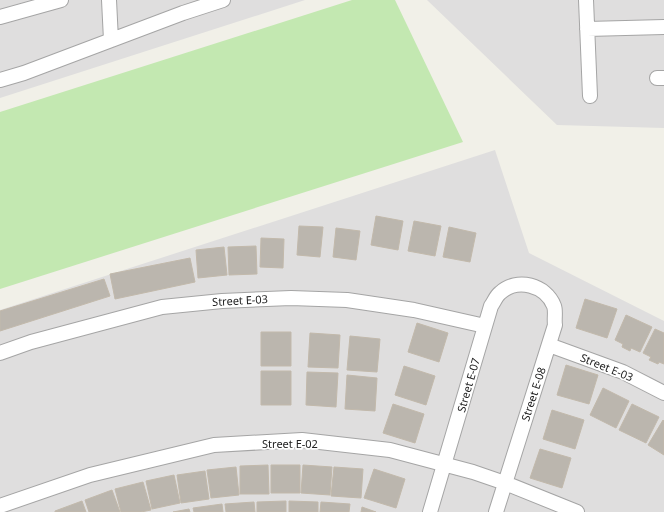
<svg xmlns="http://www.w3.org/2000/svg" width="664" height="512" font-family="'Noto Sans',sans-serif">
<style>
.residential{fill:#dfdede}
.grass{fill:#c3e8b1}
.building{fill:#bbb6ae;stroke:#c2b9ab}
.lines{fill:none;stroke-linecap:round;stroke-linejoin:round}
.minor-casing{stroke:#a5a5a5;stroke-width:16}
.minor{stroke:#fff;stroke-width:14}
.labels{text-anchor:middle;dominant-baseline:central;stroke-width:3.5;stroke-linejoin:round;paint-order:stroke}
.street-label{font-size:11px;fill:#212121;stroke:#fff}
</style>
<rect width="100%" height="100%" fill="#f1f0e8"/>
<path class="residential" d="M0,0H305L0,98Z
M427,0H664V128L557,125Z
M495,150L529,253L664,321V512H0V310Z"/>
<path class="grass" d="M352,0H395L463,142L0,289V112Z"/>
<path class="building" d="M376,216L403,221L398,250L371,245Z
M414,221L441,226L435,256L408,251Z
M299,226L323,227L320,257L297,255Z
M449,227L476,233L470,262L443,257Z
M336,228L360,231L356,260L333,257Z
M261,238L284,239L283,268L260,267Z
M256,246L257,274L229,275L228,247Z
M224,247L227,275L198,278L196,250Z
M190,258L195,282L115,299L110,274Z
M104,279L110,296L0,331V311Z
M585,299L617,309L607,338L576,328Z
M626,315L652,327L640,352L631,348L630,351L622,347L623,344L615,340Z
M417,323L448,333L439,362L408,352Z
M655,329L664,333V364L659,362L658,364L649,360L651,357L643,353Z
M261,332H291V366H261Z
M310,333L340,335L338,368L308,367Z
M350,336L380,339L377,372L347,370Z
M566,365L598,375L589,404L557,395Z
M404,366L435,376L426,405L395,395Z
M261,371H291V405H261Z
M307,372L338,373L336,407L306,405Z
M347,375L377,378L375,411L345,409Z
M603,388L629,401L616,428L590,415Z
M393,404L424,414L415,443L383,433Z
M632,404L659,417L646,443L619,430Z
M552,410L584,420L575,449L543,439Z
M663,420L664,421V455L648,445Z
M540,449L571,458L562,488L530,478Z
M268,465L269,494H240V466Z
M271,465H300V493H271Z
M303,465L332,467L330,495L301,493Z
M236,467L239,495L211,498L207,470Z
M334,467L363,469L361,498L331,496Z
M374,469L405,479L396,508L364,498Z
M205,471L209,499L181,503L177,475Z
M174,475L180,503L152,509L146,481Z
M143,482L151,510L141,512H121L115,489Z
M112,490L120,512H89L85,500Z
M82,501L86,512H55V511Z
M286,501V512H257V502Z
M289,501L318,502V512H289Z
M254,502L255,512H226L225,504Z
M321,502L350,504L349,512H320Z
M222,504L223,512H194L193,508Z
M362,507L376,512H361Z
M189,509L190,512H173Z"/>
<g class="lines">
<g class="minor-casing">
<path id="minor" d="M109,0L111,40
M586,0L590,96
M0,17L61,0
M587,29L664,27
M657,78H664
M0,80L24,73L183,13L223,0
M549,345L623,372L664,393
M0,353L31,342L162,307L222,301L291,298L347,300L414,310L485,326
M0,506L90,475L214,445L302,440L390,450L473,472L505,483L577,512
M430,512L491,306C494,302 496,296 500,293C517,277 546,285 554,306C556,311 554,319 555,325L496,512"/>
</g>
<use href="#minor" class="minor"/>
</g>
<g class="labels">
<g class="street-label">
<text transform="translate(240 300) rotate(-3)">Street E-03</text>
<text transform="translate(607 367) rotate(22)">Street E-03</text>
<text transform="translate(468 385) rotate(-74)">Street E-07</text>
<text transform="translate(533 394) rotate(-72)">Street E-08</text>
<text x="290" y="443">Street E-02</text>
</g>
</g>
</svg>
